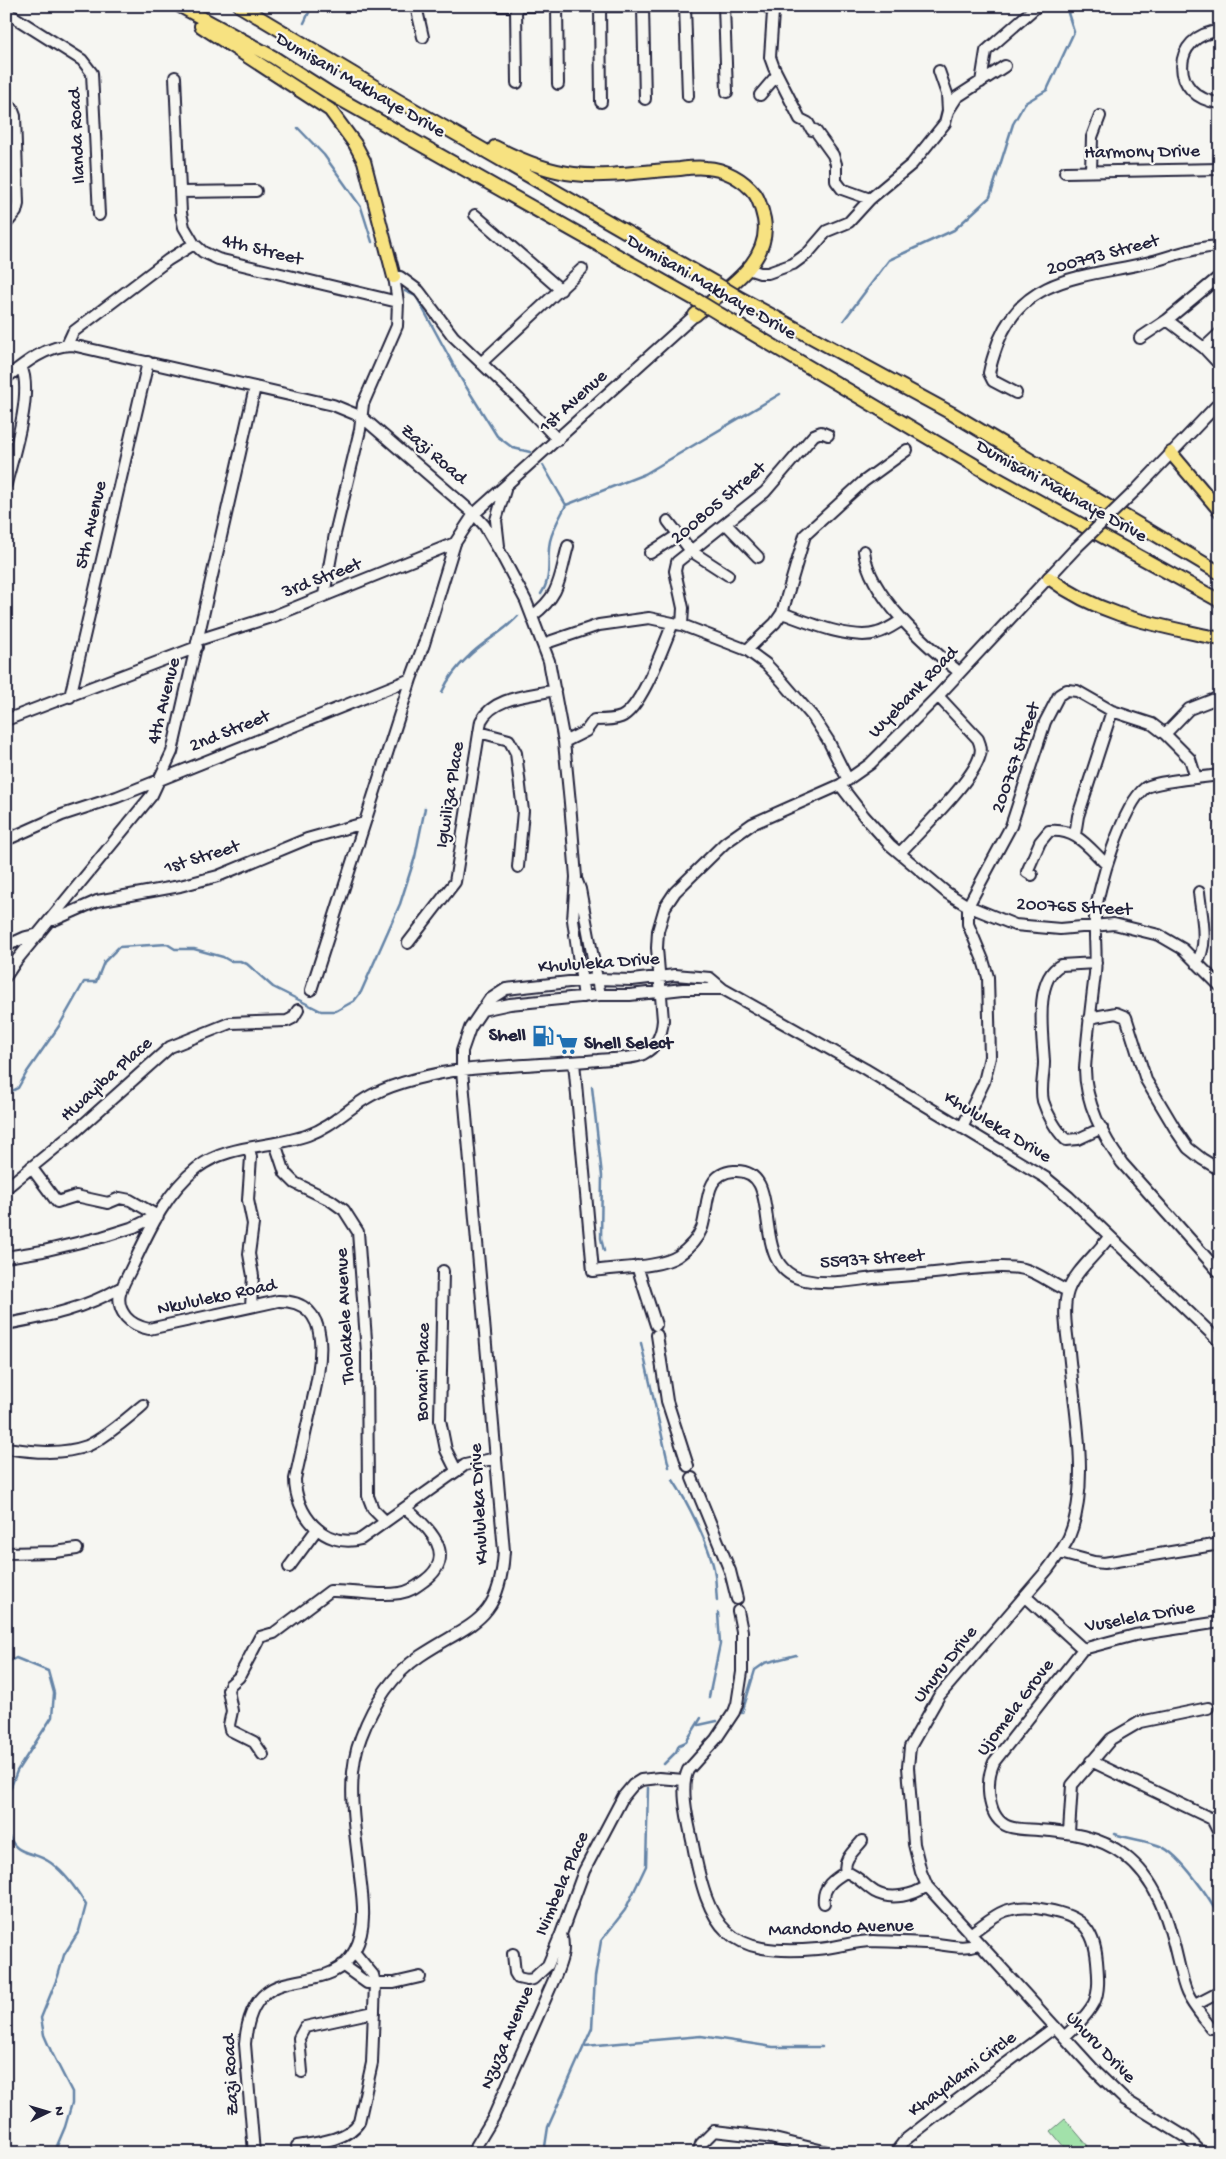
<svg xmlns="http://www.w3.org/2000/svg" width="1226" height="2159" font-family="'Gochi Hand',sans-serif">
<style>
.green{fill:#a2e1aa;stroke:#628272}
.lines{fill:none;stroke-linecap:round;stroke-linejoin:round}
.stream{stroke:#6584a7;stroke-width:2.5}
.minor-casing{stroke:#22223b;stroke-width:14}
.major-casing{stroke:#22223b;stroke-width:16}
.minor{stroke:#f6f6f2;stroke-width:10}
.major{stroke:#f7e281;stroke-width:12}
.minor-bridge-casing{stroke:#22223b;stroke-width:14;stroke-linecap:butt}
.major-bridge-casing{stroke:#22223b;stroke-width:16;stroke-linecap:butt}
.minor-bridge{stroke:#f6f6f2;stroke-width:10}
.major-bridge{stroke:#f7e281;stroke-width:12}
.labels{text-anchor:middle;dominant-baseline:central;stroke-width:4.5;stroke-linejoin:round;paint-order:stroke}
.street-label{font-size:19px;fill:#22223b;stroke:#f6f6f2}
.poi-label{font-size:19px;font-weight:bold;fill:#22223b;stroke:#f6f6f2;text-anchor:end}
</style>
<rect width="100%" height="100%" fill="#f6f6f2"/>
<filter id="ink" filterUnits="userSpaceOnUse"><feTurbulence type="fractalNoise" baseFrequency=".02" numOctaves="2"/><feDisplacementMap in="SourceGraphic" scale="10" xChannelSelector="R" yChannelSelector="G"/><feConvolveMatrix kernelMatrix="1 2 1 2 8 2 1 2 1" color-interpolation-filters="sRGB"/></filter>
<g filter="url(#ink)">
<path class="green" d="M1065,2119L1088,2146L1080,2153H1069L1051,2131Z"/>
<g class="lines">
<path class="stream" d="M304,23L312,6
M298,128L324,155L361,207L372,242
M405,291L416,296L460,377L497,436L513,448L530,452
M844,320L889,260L954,230L990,197L1013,124L1025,103L1047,90L1074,32L1068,13L1079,6
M543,465L566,505
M541,594C553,576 546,561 550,541C553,528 560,517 566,505L645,474L780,394
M442,692C448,679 458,666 468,657C483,641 503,633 518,616
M592,1087L602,1176L601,1238L604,1251
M6,1094L18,1088L27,1072L59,1026L84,982H96L104,962L119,947L167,944L175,949H194L223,957L230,961H240L247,964L273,987L321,1011H336L354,1001L361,992L400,904L415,857L425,808
M641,1343L669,1467
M673,1480C687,1501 709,1545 714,1569C716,1579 716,1590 717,1601
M6,1663L16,1658L48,1671L54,1693L52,1717L17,1771L6,1800
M709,1697L720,1644L718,1613
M742,1713L755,1670L765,1663L796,1655
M699,1725L717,1721
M664,1764L676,1752L679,1745L686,1742L701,1718
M6,1829C16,1860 31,1848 51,1863C66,1874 76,1888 86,1905L79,1931L64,1955L58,1976L41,2018L44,2035L51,2051L72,2092V2103L65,2127L54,2153
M1115,1834C1129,1839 1146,1840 1160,1846C1180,1854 1211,1899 1220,1918
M585,2046L701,2036L773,2047H822
M544,2153L548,2127L592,2028L595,1977L601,1941L625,1910L646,1866L648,1788"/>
<g class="minor-casing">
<path id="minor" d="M416,6L423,37
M499,6H675
M557,6L558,84
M685,6L688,96
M724,6L727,92
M766,6L773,12L770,57L774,68L800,119L808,123L812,130H815L833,155L836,164V181L842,189L870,199
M600,7L601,102
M643,7L645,99
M516,8L517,83
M6,12L82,60L92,73L99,215
M1220,31C1170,34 1169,98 1220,103
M175,77L181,213L184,227L194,244
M981,82L986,51L1037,6
M760,95L777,75
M6,102L12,108L15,116L18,204L16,212L6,224
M948,111L957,97L1005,66
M1091,171L1092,137L1100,116
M1065,172L1220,169
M180,192L256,191
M475,215L561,290
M748,269L760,273H768L793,264L808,253L827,231L849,222L870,199L912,164L945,123L948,111L947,94L939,71
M1167,320L1204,348L1220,365
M1140,338L1167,320L1220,276
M67,345L73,332L168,260L194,244L203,252L218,259L398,302
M1204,348L1220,333
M481,363L582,269
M6,378C26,362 46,346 72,345L333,405L362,417L474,514L484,525L500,552L526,601L549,661L564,742L570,803L576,877L573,920L584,997
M1016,393L993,381L989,373C991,362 995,351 999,340C1026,274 1090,277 1150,262C1166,258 1205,244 1220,247
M6,484C13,456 34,391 21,367
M1136,490L1220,402
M668,521L691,551L728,575
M726,524L758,557
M499,546L496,520L505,490
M864,551C869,596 926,645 959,672
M650,553L678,535
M324,595L335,534L360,430L363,404L397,326L398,302L394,277H400L419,291L453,336L519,399L558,440
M782,613C807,622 852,641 877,633C886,631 894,625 902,620
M532,616C561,595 559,578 568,546
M682,625L683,608L675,571L677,562L765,492L814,435L821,432L828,435
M198,640L274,616L455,543
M543,644L599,625L649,618L682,625L747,650L766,664L782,681L813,717L828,740L848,780
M747,650L775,623L782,613L805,535L863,482L907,450
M70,697L148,362
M6,720L197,647
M479,732L509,740L516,753L523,811L518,867
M1165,734L1189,709L1220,697
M564,742L586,731L594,720C603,720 614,720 621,717C642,708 664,644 673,623
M1220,775C1205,777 1155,781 1145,788C1123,805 1097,889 1095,917C1094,936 1097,955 1095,974C1091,1006 1087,1037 1085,1069C1085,1102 1103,1137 1122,1163L1220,1273
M840,785L864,816L890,845L947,893L968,906L1015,925L1060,929L1114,924L1159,935L1183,949L1220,986
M1075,835L1078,816L1112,711
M6,840L62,815L117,797L411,679
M900,853C919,832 971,782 979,758C982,751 981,746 978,739L938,696
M1032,875L1027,872L1040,842L1049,831C1076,828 1088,847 1106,864
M577,881L580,889L600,995
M54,920L97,901L180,886L218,876L307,839L364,823
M408,943L455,882L481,721C494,696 531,696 555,690
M6,946L26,937L39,934
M1096,963L1061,965C1033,979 1043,1038 1044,1062C1044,1075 1040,1088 1043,1101C1047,1114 1056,1130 1066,1140L1078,1139L1102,1128
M1196,963C1210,945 1201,914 1199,892
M6,976L16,961L152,795L172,752L255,387
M311,990L411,679L424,644L455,543L474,514L695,315
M482,1010L510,1004L600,995H630L683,989H723
M1089,1018L1116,1013L1126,1017L1146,1080L1177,1132L1188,1148L1202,1159L1220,1170
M574,1062L593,1271C616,1267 660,1268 678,1256C688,1249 697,1240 702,1228C709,1207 703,1173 734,1171C789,1168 744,1268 805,1280C827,1285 850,1281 873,1278C902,1276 931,1274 960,1270C980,1268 1004,1265 1024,1269C1039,1273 1053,1285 1068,1291
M962,1128L984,1082L990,1057L988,977L983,960L968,924V906L1011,826L1045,722L1059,695L1067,690L1077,691L1112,711L1152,724L1165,734L1190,759L1196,778
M275,1143L285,1173L295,1183L330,1200L344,1210L358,1232L367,1353L368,1496L373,1509L385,1521
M249,1148L251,1157L248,1200L253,1224L249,1254L253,1276L251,1306
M31,1167L57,1202L76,1196L108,1203L120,1198L130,1200L158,1216
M6,1188L76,1131L170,1047L230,1023L287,1021L293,1018L298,1010
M1109,1237C1097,1254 1075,1271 1068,1291C1062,1309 1067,1333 1069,1352C1074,1408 1091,1484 1069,1537C1064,1548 1056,1558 1048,1569L939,1696L910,1747L908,1767L914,1844L921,1872L927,1886L1096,2072L1124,2099L1187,2138L1202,2153
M6,1257L43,1251L102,1237L134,1227L148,1220L156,1219
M637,1266L656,1325
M443,1271L440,1420L446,1450L456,1470
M6,1324C50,1316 83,1309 122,1287
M657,1335L667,1401L688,1466
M6,1448C32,1452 62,1455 87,1446C104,1439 129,1417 143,1405
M496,1458L465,1465L361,1539C323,1549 295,1513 295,1479C300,1456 305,1434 310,1412C318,1376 340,1300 278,1301L149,1329C139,1327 132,1324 126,1317C112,1299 123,1286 131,1269C148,1233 165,1193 197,1168C227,1144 273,1148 308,1135C333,1126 349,1107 372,1095C394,1083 438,1072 463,1070C508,1065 553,1064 598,1060C612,1058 631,1060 643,1054C657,1047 662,1034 663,1020L657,948L658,931L665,907L675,892L725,843L752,824L840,785L870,764L938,696L1076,548
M692,1478L730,1571L737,1599
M6,1553L55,1552L77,1549
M1060,1553L1094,1562L1104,1563L1220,1544
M289,1567L317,1529
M1025,1596L1083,1649L1135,1635L1220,1622
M738,1611L742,1631V1672L737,1704L734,1712L716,1739L688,1770C679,1789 689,1825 693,1845C709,1929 726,1957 817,1949C836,1948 853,1941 873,1941C895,1942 917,1942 938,1944C953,1946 964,1949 979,1944
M1083,1649L994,1762C986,1779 986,1814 1005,1825C1014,1830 1028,1829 1038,1830C1067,1832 1100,1836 1124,1855C1157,1880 1168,1918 1177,1957C1180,1969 1182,1982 1187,1993C1193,2006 1203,2017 1211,2028
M263,1755L254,1742L230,1730L229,1725L232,1711L228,1690L230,1685L239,1677L260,1637L274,1633L330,1591C353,1590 376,1597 400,1593C409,1592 416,1587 424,1581C459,1556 429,1527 405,1508
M1091,1761L1212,1819L1220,1835
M1069,1832L1072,1785L1111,1739L1140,1722L1208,1708
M846,1872C858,1876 865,1886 875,1892C891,1901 914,1895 927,1886
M846,1872C842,1860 855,1850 862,1841
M824,1903C822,1887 834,1879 846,1872
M970,1934C982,1926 992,1916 1005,1911C1018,1906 1034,1907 1047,1910C1080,1916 1094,1927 1097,1961C1098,1974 1100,1990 1094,2003C1087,2016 1075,2027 1064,2037
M513,1954L515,1973L518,1978L527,1980L533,1979L548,1965L561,1934L584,1871L623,1797L633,1785L641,1780L659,1778L684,1780
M342,1965L367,1983H394L420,1977
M1195,2005L1220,1992
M302,2072L299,2038L305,2027L374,2012
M297,2146C317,2143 348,2140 359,2122L372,2063L375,1983L373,1975L354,1952
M254,2153L245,2044C252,1950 327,2004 355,1950C367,1928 363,1900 360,1876C356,1832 344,1780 361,1737C373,1705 392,1675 420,1656C471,1622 500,1623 504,1551L462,1070V1051L470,1028L489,1000L506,989L596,979L632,980L675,975L710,978L723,989L865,1069L1046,1178L1069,1197L1220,1342
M472,2153L493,2118L555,1977C561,1962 566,1950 561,1934
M698,2153L701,2144L714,2131L766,2137L832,2153
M895,2153L905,2140L941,2112L1055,2027"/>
</g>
<g class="major-casing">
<path id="major" d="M180,6L273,57L331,94L698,301
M240,6L397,100L715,283
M201,26L330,110L355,144L364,161L394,277
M495,147C520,160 546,171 574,174C608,178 645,171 680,169C688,168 698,167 706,168C725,169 743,179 755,194C760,201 762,210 764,219C772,263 724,289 695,315
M738,297L951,413L1220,573
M721,315L998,479L1220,601
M1171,453L1220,511
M1049,578C1101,617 1158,625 1220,639"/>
</g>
<use href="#minor" class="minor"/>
<use href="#major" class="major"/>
<g class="minor-bridge-casing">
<path id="minor-bridge" d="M1076,548L1136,490"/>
</g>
<g class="major-bridge-casing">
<path id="major-bridge" d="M715,283L738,297
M698,301L721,315"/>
</g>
<use href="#minor-bridge" class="minor-bridge"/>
<use href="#major-bridge" class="major-bridge"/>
</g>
</g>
<defs>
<g id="fuel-bare" transform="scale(1.725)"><path d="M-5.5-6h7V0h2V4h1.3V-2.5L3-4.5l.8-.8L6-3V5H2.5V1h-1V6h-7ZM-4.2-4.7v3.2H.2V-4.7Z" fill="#1f6fb2" stroke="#f6f6f2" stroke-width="2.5" paint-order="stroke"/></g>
<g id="supermarket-bare" transform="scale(1.725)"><path d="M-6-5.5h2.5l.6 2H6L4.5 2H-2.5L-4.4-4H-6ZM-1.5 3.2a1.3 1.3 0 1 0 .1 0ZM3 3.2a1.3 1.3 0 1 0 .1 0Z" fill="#1f6fb2" stroke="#f6f6f2" stroke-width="2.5" paint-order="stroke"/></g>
</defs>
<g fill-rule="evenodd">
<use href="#fuel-bare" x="543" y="1036"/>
<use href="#supermarket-bare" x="567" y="1044"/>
</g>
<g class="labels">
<g class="street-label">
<text transform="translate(360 86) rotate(30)">Dumisani Makhaye Drive</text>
<text transform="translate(78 136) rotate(-93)">Ilanda Road</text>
<text transform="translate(1142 153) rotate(-1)">Harmony Drive</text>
<text transform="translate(262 251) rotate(14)">4th Street</text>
<text transform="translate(1103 256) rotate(-15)">200793 Street</text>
<text transform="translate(711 288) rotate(30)">Dumisani Makhaye Drive</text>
<text transform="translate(574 402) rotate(-42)">1st Avenue</text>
<text transform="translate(433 455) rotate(41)">Zazi Road</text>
<text transform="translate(1061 492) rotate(29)">Dumisani Makhaye Drive</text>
<text transform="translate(719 504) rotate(-40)">200805 Street</text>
<text transform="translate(92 525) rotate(-77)">5th Avenue</text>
<text transform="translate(322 579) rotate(-21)">3rd Street</text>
<text transform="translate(914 693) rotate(-46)">Wyebank Road</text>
<text transform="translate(165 701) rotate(-76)">4th Avenue</text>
<text transform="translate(230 732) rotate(-22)">2nd Street</text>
<text transform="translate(1017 758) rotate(-71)">200767 Street</text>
<text transform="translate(451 795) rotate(-81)">Igwiliza Place</text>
<text transform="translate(202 858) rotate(-17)">1st Street</text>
<text transform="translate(1074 908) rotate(3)">200765 Street</text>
<text transform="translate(599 964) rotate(-4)">Khululeka Drive</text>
<text transform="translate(107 1080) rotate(-42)">Hwayiba Place</text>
<text transform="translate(997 1128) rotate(31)">Khululeka Drive</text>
<text transform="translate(872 1260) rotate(-4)">55937 Street</text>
<text transform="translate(217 1298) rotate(-12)">Nkululeko Road</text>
<text transform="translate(346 1316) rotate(-93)">Tholakele Avenue</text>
<text transform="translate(424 1372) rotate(-89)">Bonani Place</text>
<text transform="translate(480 1504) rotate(-93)">Khululeka Drive</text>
<text transform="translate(1140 1618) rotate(-10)">Vuselela Drive</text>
<text transform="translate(946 1665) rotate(-52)">Uhuru Drive</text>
<text transform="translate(1016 1708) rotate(-53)">Ujomela Grove</text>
<text transform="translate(563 1884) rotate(-67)">Ivimbela Place</text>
<text transform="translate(841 1929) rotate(-2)">Mandondo Avenue</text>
<text transform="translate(508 2038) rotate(-67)">Nzuza Avenue</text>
<text transform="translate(1100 2048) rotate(46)">Uhuru Drive</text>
<text transform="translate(232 2075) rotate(-93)">Zazi Road</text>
<text transform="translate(963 2075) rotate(-37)">Khayalami Circle</text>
</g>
<g class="poi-label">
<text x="526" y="1036">Shell</text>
<text x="584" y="1044" text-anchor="start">Shell Select</text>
</g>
</g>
<rect width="1226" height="2159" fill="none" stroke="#f6f6f2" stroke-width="25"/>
<rect x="12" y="12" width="1201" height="2134" fill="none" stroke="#22223b" stroke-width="2" filter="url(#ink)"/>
<g transform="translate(48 2112) rotate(85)" stroke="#f6f6f2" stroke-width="4" paint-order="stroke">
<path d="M0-4L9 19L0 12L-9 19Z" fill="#22223b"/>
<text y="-8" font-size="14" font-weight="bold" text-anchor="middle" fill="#22223b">N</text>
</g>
</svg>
